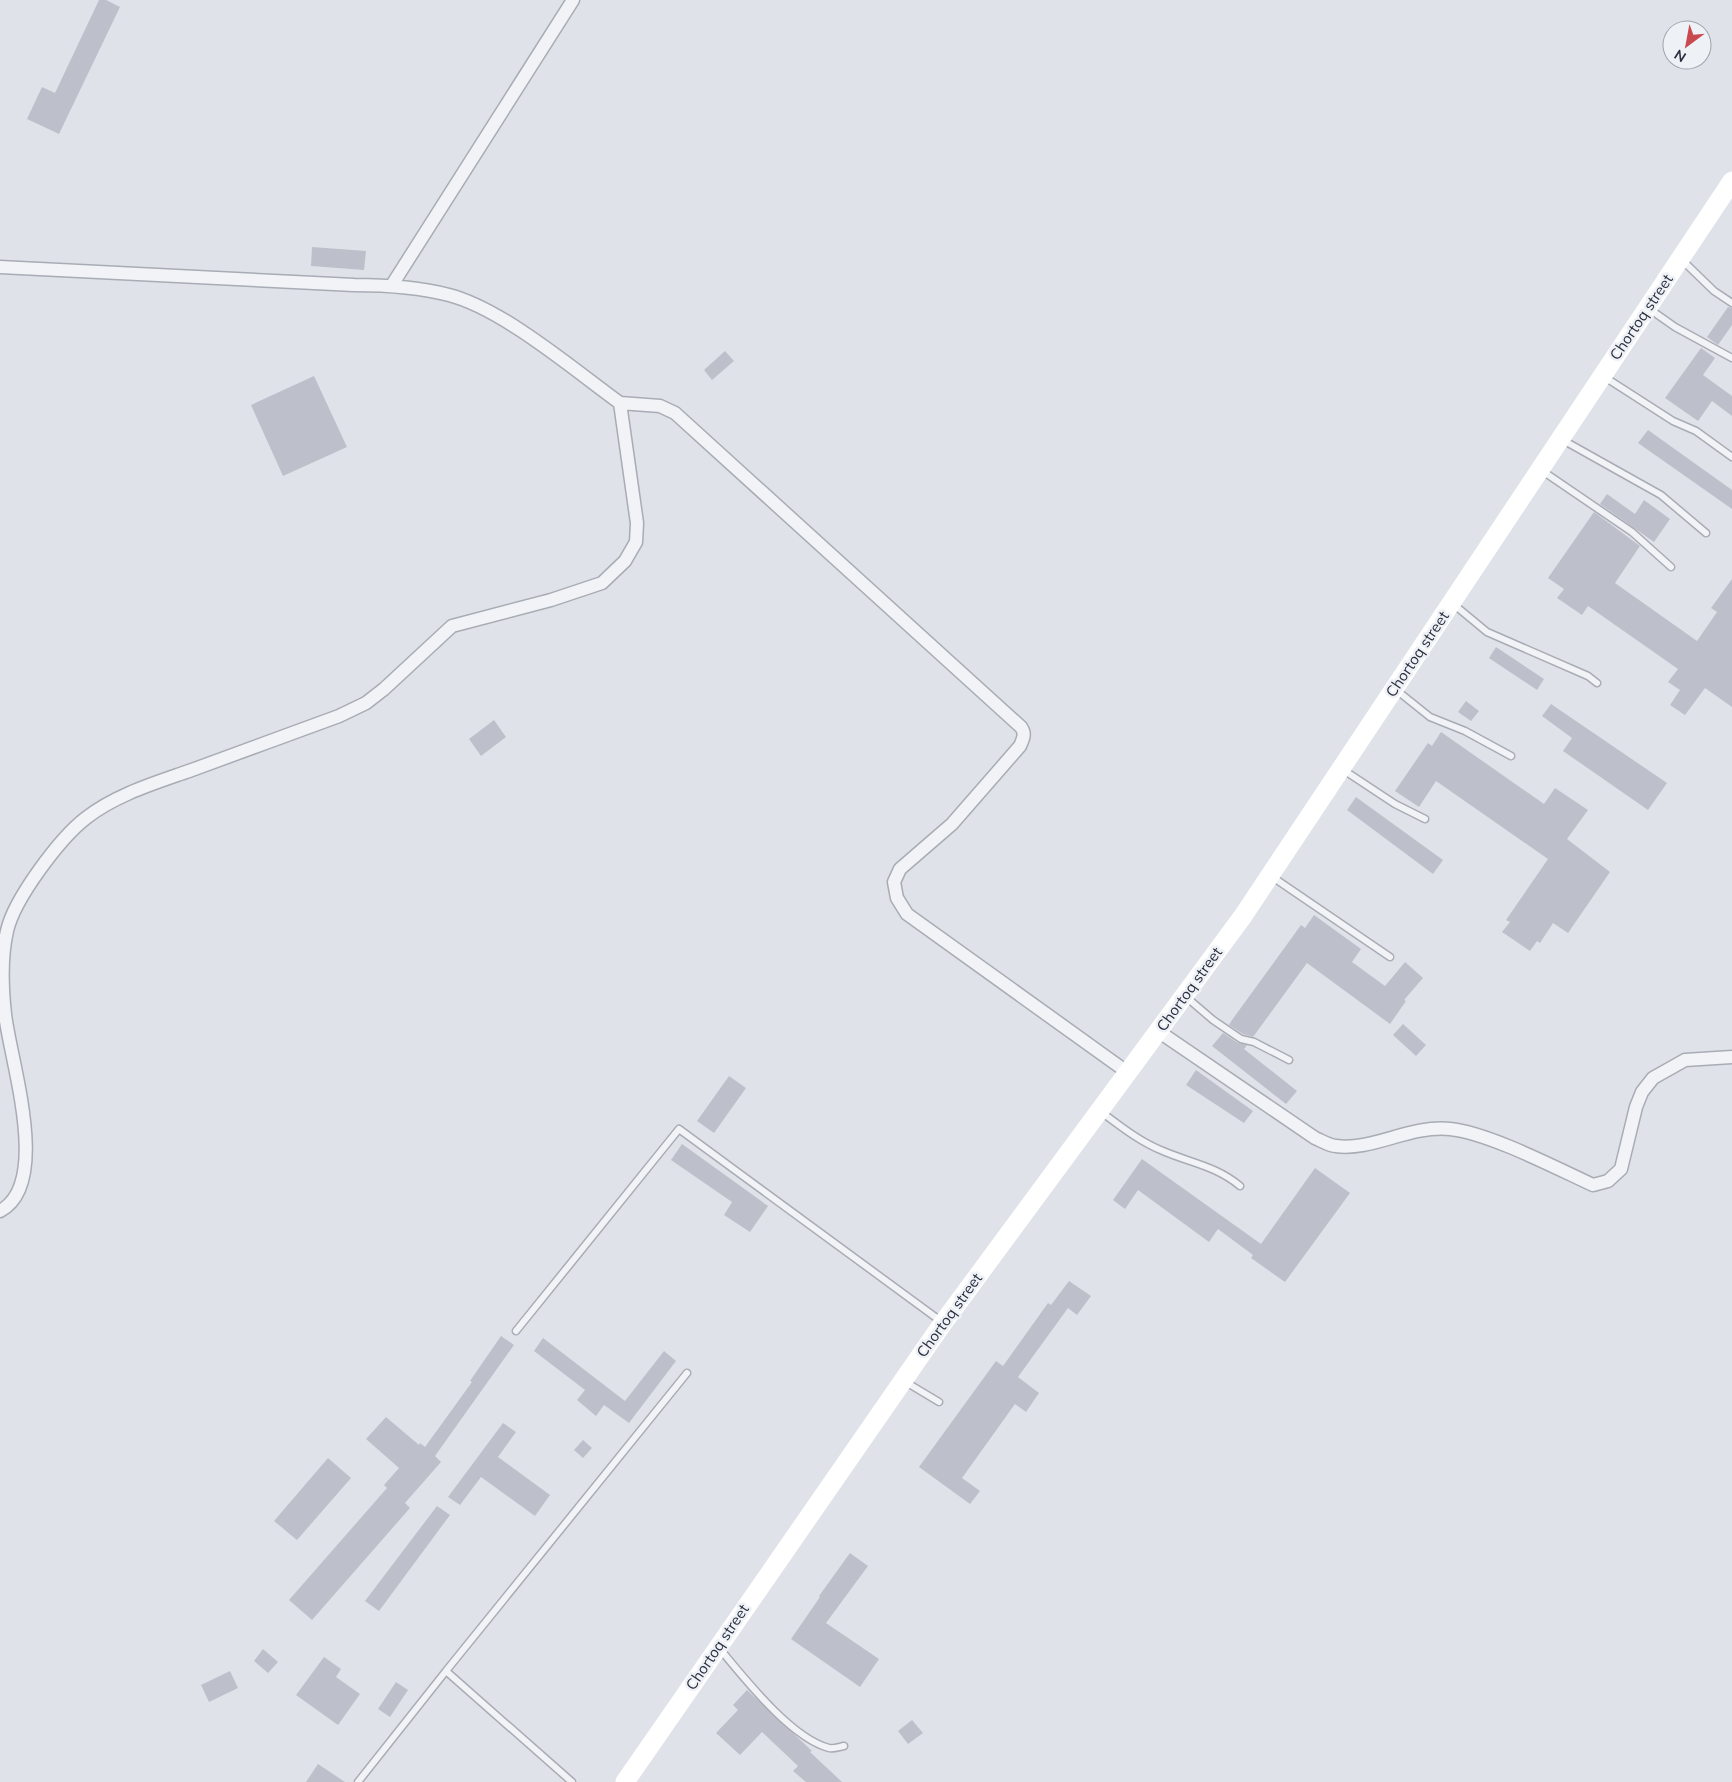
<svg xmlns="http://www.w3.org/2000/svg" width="1732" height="1782" font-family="Mulish,sans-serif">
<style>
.building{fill:#bdc0ca}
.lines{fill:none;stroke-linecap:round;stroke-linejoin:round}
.service-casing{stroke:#a8acb5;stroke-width:9}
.minor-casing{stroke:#a8acb5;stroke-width:15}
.service{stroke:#f2f3f6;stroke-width:6}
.minor{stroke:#f2f3f6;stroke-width:12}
.secondary{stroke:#fff;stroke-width:19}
.labels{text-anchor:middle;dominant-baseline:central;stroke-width:5;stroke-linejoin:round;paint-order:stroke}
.street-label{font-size:15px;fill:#292e3e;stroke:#eef1f5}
</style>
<rect width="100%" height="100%" fill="#dfe2e8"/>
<path class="building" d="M99,0H106L120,7L59,134L27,119L42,87L55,93Z
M312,247L366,251L364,270L311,266Z
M1728,307L1732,308V325L1718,345L1707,337Z
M1701,348L1715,358L1703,375L1732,396V416L1712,401L1698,421L1665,398Z
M725,351L734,361L712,380L704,370Z
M314,376L347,447L283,476L251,405Z
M1648,430L1732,490V509L1638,443Z
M1607,494L1635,514L1644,500L1670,519L1654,542L1600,504Z
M1594,512L1640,546L1615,583L1697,641L1717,612L1711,608L1732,579V707L1705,688L1685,715L1670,705L1680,690L1668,682L1678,669L1588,606L1582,615L1557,598L1564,589L1548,578Z
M1496,647L1544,679L1537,690L1489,658Z
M1466,701L1479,711L1471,721L1458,712Z
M1551,704L1667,783L1648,810L1563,751L1572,738L1542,716Z
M494,720L506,737L481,756L469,739Z
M1441,732L1544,804L1555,788L1588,810L1567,839L1610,872L1568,933L1553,923L1540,943L1537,941L1530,951L1502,932L1510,922L1506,920L1548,859L1436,781L1419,807L1395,791L1428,743L1432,746Z
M1356,797L1443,860L1433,874L1347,810Z
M1314,915L1361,949L1352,962L1385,986L1405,962L1423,978L1404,1000L1406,1001L1390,1024L1307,963L1253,1037L1243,1034L1229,1025L1232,1020L1301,925L1305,928Z
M1403,1024L1426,1045L1416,1056L1393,1035Z
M1223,1033L1238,1043L1247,1045L1244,1049L1297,1091L1286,1104L1212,1046Z
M1196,1070L1253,1111L1244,1123L1186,1085Z
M729,1076L746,1088L714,1133L697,1121Z
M682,1144L768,1206L750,1232L724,1215L732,1202L671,1160Z
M1142,1159L1261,1244L1315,1168L1350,1193L1285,1282L1251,1258L1253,1255L1218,1229L1209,1242L1138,1190L1125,1209L1113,1200Z
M1069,1281L1091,1296L1077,1315L1068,1308L1018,1377L1039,1393L1026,1412L1015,1404L962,1478L980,1491L970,1504L919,1467L996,1361L1003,1366L1048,1303L1051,1305Z
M501,1336L514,1345L435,1456L441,1462L405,1503L410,1508L312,1620L289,1600L387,1488L384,1485L399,1468L366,1439L386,1417L419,1445L420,1443L425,1447L472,1382L470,1381Z
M543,1338L625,1401L664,1351L676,1361L629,1423L604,1405L596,1416L577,1400L585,1390L534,1351Z
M503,1423L516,1432L498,1457L550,1495L535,1516L481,1477L460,1505L448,1497Z
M583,1440L592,1448L583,1458L574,1450Z
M328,1458L351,1478L297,1540L274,1521Z
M437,1506L450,1515L379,1611L365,1601Z
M850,1553L868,1566L826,1623L879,1659L860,1687L791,1639L820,1597L819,1596Z
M263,1649L278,1662L268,1673L254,1661Z
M324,1657L341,1669L336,1677L360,1694L338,1725L296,1695Z
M230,1671L238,1688L209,1702L201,1685Z
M396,1682L408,1690L390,1717L378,1709Z
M747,1690L812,1751L810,1752L842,1782H806L793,1771L798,1766L762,1732L740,1755L716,1733L738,1710L733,1705Z
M912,1720L923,1733L908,1744L898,1731Z
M318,1764L345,1782H306Z"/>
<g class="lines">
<g class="service-casing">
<path id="service" d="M1681,259L1714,291L1732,303
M1648,308L1675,327L1732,358
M1603,376L1673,421L1696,431L1732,457
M1561,439L1661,495L1706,533
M1541,470L1632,532L1671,567
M1452,603L1487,632L1588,676L1597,683
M1395,689L1430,717L1465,731L1511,756
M1342,769L1395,804L1425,819
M1271,876L1390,957
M1185,996L1213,1020L1241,1039L1254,1042L1289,1060
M1100,1111C1120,1126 1140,1142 1163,1151C1191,1163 1216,1166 1240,1186
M516,1331L679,1129L942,1322
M904,1381L939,1402
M720,1649C745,1679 791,1738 829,1748C833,1749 839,1747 844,1746
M446,1671L687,1373
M358,1782L446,1671L572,1782"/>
</g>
<g class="minor-casing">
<path id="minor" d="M0,267L354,285C386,285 418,287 449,295C503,309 573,369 620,403L637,523L636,542L625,561L602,583L551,600L452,626L384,689L366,703L339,716C289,734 239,753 189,771C155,783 115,795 86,818C60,838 14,899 7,931C1,957 2,987 5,1014C10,1060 52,1184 0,1211
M392,285L573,0
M620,403L660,406L675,413L1021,727C1026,734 1023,739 1020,746L952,824L900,869L894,882L897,898L907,914L1127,1072
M1158,1031L1315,1138C1322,1141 1330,1146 1336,1146C1373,1151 1409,1125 1450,1129C1489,1133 1556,1168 1593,1185L1608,1181L1621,1169L1636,1107L1642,1092L1653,1078L1685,1060L1732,1057"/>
</g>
<use href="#service" class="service"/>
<use href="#minor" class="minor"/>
<path class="secondary" d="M625,1782L943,1323L1243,916L1732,181"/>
</g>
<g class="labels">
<g class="street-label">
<text transform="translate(1641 317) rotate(-56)">Chortoq street</text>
<text transform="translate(1417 654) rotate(-56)">Chortoq street</text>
<text transform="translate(1189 989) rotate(-54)">Chortoq street</text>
<text transform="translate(949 1315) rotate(-54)">Chortoq street</text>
<text transform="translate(717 1647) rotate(-56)">Chortoq street</text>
</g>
</g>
<g transform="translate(1687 45) rotate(212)"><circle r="24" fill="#eef1f5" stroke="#9fa3ac"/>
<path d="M0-4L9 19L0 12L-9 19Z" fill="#c8494f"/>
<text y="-8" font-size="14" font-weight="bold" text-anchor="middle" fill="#292e3e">N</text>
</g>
</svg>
